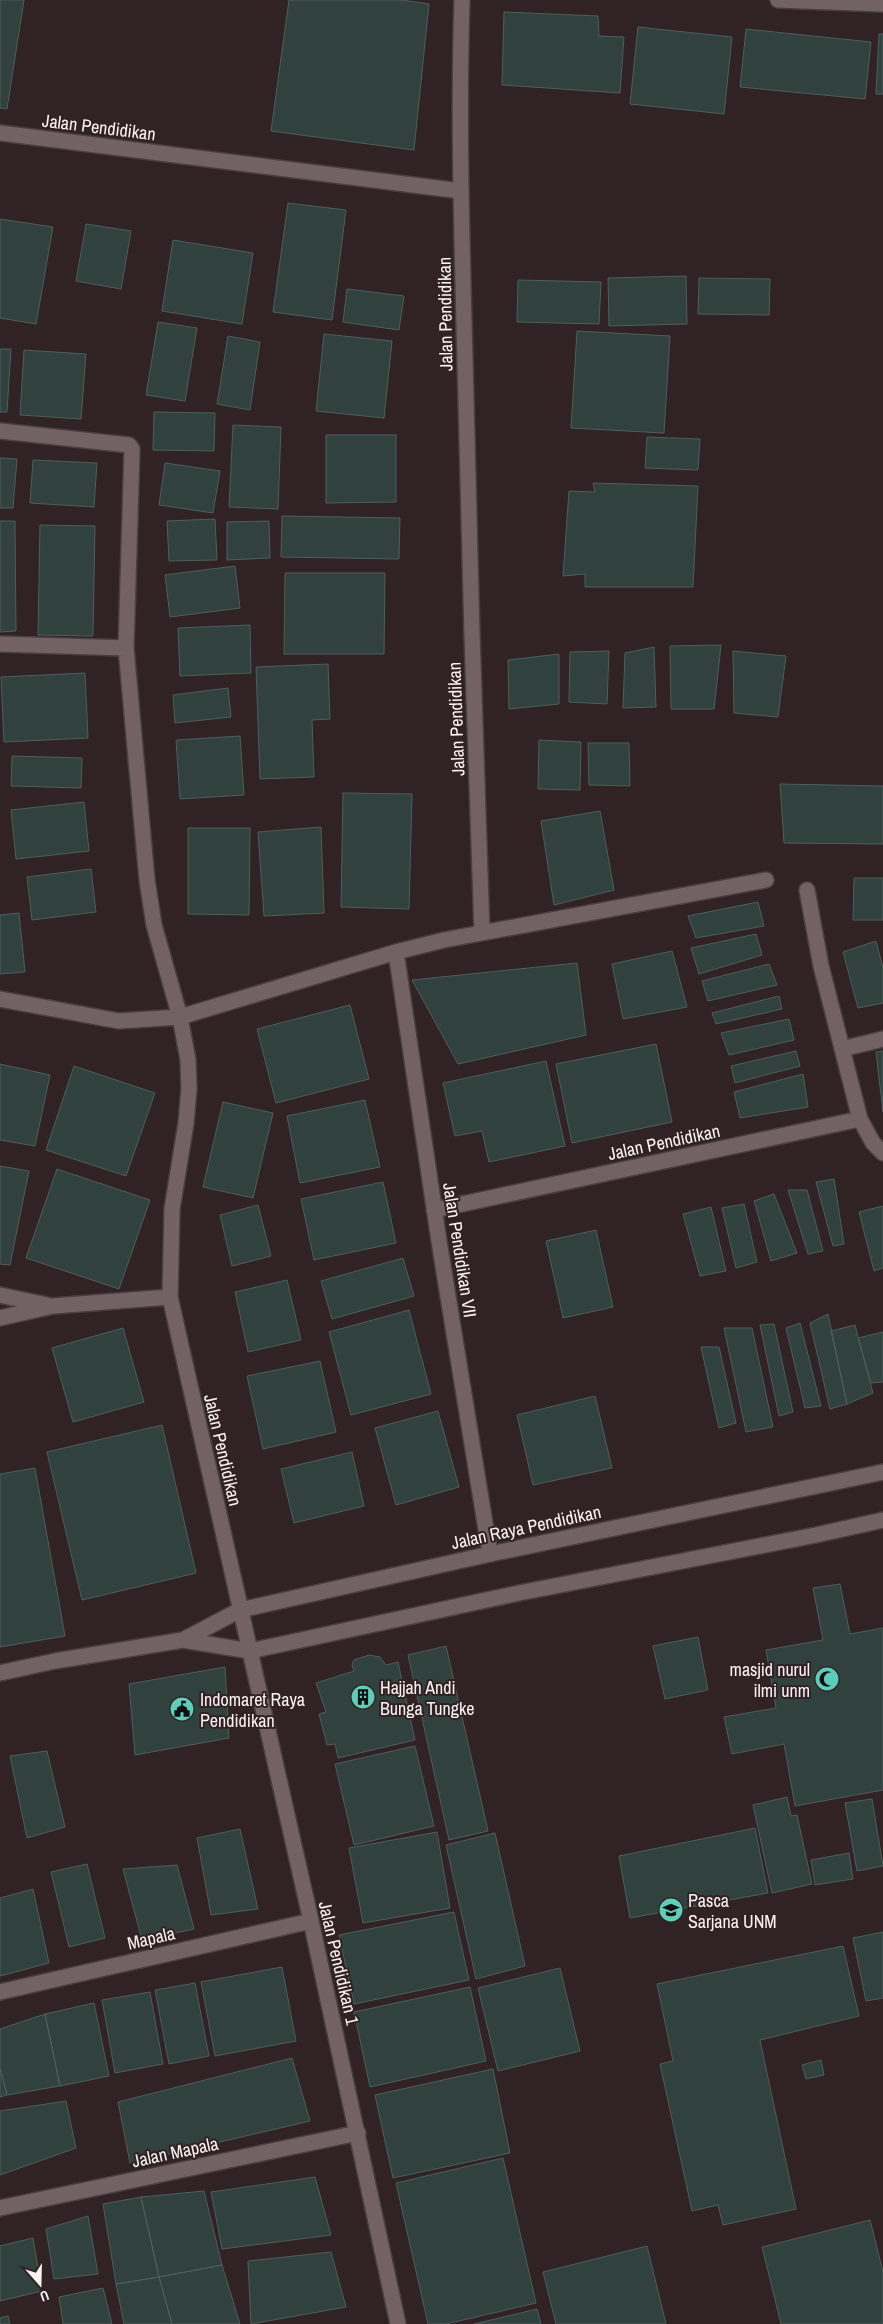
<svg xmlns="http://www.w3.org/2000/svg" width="883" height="2324" font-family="'Archivo Narrow',sans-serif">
<rect width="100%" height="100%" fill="#302225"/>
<path fill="#31413d" stroke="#4e5f5b" d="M 0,0 L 24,0 L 7,109 L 0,108 Z
M 289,0 L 402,0 L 429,4 L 414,150 L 271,131 Z
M 504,12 L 598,16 L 599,36 L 624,37 L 620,93 L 502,85 Z
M 638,27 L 732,37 L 724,114 L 630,104 Z
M 746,29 L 871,42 L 865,99 L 740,87 Z
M 879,34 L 883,34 L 883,94 L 876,94 Z
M 288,203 L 346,210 L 332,320 L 273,312 Z
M 0,219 L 53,227 L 36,324 L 0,318 Z
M 86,224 L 131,231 L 121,289 L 76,281 Z
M 173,240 L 253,253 L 242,324 L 162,311 Z
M 686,276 L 687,324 L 609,326 L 608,278 Z
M 699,278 L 770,279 L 769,315 L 698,314 Z
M 518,280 L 601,282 L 599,324 L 517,322 Z
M 347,289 L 404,296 L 399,330 L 343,322 Z
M 158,322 L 197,328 L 185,401 L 146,395 Z
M 577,331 L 670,336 L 664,433 L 571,428 Z
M 324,334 L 392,341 L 384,418 L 316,411 Z
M 228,336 L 260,342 L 250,410 L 217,404 Z
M 0,349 L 11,349 L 7,412 L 0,412 Z
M 24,350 L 86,354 L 81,419 L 20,415 Z
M 154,412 L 215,413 L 214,451 L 153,450 Z
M 233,425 L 281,427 L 278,509 L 229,507 Z
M 326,435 L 396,435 L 396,502 L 326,503 Z
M 647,437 L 700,439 L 698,470 L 645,468 Z
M 0,458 L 17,459 L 13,508 L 0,508 Z
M 33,460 L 97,463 L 94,507 L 30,503 Z
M 165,463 L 220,471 L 213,513 L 159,505 Z
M 593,483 L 698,486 L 693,587 L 585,587 L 585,574 L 563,576 L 569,491 L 595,492 Z
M 282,516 L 400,518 L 399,559 L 281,557 Z
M 215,519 L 217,560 L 169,561 L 167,521 Z
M 0,521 L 15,521 L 16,631 L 0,632 Z
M 269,521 L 270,558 L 227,560 L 227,522 Z
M 40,525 L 95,526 L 93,636 L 38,635 Z
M 235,566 L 240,608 L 170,617 L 165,575 Z
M 285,573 L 385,573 L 384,654 L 284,654 Z
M 250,625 L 251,673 L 180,676 L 178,628 Z
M 721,645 L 714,709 L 671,709 L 670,646 Z
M 654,647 L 656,707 L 623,708 L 625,653 Z
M 609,651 L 607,704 L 569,702 L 570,652 Z
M 733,651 L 786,656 L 778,717 L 734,713 Z
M 559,654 L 559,704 L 509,709 L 508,660 Z
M 328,664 L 330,719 L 312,720 L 314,777 L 260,779 L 256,667 Z
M 85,673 L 88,738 L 4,742 L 1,677 Z
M 228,688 L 231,717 L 175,723 L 173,695 Z
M 240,736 L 244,795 L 180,799 L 176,740 Z
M 539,740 L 581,742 L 580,790 L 538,789 Z
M 588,743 L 629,743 L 630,786 L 589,785 Z
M 12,756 L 82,758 L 81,788 L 11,786 Z
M 780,784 L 883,786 L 883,844 L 784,843 Z
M 343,793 L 412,794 L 409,909 L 341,907 Z
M 84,802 L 89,851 L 16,859 L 11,810 Z
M 600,811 L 614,890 L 554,905 L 541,821 Z
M 321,827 L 324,913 L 264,916 L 258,832 Z
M 188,828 L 250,828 L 249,915 L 188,914 Z
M 91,869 L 96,912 L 32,920 L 27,877 Z
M 854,878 L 883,878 L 883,920 L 853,920 Z
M 758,902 L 764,926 L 696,938 L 688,916 Z
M 19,913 L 25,972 L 0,974 L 0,915 Z
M 756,934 L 762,955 L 699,974 L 691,948 Z
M 876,941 L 883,968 L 883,1003 L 858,1008 L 843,952 Z
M 672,951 L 687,1007 L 623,1019 L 612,964 Z
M 577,963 L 586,1035 L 458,1064 L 412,980 Z
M 769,964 L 777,985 L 708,1001 L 702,981 Z
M 779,996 L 782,1009 L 716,1024 L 712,1013 Z
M 350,1005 L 369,1079 L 276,1103 L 257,1029 Z
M 789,1019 L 794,1040 L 729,1055 L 721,1033 Z
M 656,1044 L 672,1122 L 572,1143 L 556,1064 Z
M 796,1051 L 800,1066 L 735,1083 L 731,1066 Z
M 883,1051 L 883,1112 L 876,1052 Z
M 546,1061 L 565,1146 L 489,1162 L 482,1131 L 455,1136 L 443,1083 Z
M 0,1064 L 50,1075 L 35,1146 L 0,1140 Z
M 74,1066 L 155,1093 L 126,1176 L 46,1150 Z
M 803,1074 L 808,1107 L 740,1118 L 734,1092 Z
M 365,1100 L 380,1167 L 300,1183 L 287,1116 Z
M 223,1102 L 273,1113 L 253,1198 L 203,1187 Z
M 0,1166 L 29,1171 L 10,1265 L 0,1264 Z
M 57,1169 L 150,1200 L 119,1289 L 26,1258 Z
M 834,1179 L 844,1244 L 833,1246 L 816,1182 Z
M 383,1182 L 396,1243 L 314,1260 L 301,1199 Z
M 788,1190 L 807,1190 L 823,1251 L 808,1254 Z
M 774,1194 L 797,1253 L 771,1261 L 754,1201 Z
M 744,1204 L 757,1262 L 736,1268 L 722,1208 Z
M 258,1205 L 271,1256 L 232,1266 L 220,1215 Z
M 883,1206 L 883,1268 L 874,1271 L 859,1212 Z
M 711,1207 L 726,1271 L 700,1276 L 683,1214 Z
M 596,1230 L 613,1307 L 563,1318 L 546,1241 Z
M 403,1258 L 414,1296 L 332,1319 L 321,1281 Z
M 287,1280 L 301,1340 L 248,1352 L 235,1292 Z
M 409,1310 L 431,1394 L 351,1415 L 329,1332 Z
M 828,1314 L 847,1404 L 830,1409 L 810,1323 Z
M 800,1323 L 821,1406 L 805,1408 L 786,1328 Z
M 774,1324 L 793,1412 L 779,1416 L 760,1325 Z
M 855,1325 L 873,1393 L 847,1404 L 831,1331 Z
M 123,1328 L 144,1402 L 73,1422 L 52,1348 Z
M 724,1328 L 752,1328 L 773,1427 L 746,1432 Z
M 883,1332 L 883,1382 L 871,1383 L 858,1338 Z
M 701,1347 L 719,1347 L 736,1423 L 719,1428 Z
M 320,1361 L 336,1432 L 263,1449 L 247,1376 Z
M 595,1396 L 612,1468 L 533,1485 L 517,1415 Z
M 438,1411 L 459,1487 L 396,1505 L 375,1428 Z
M 162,1425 L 196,1573 L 82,1600 L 47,1452 Z
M 352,1452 L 364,1506 L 294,1523 L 281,1469 Z
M 35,1468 L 65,1636 L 0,1647 L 0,1474 Z
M 840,1584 L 850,1634 L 883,1628 L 883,1790 L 795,1806 L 784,1744 L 732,1754 L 724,1717 L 776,1708 L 766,1650 L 823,1640 L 813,1588 Z
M 698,1637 L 708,1690 L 665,1699 L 653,1646 Z
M 446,1646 L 488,1831 L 449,1840 L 408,1655 Z
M 369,1655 L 380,1657 L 386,1665 L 398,1662 L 415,1740 L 338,1758 L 335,1744 L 327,1745 L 319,1714 L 326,1712 L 316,1683 L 354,1671 L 352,1665 L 354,1660 Z
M 225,1667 L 229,1738 L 135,1755 L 129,1684 Z
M 415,1746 L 434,1826 L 354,1845 L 335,1764 Z
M 47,1751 L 65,1827 L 27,1838 L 10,1756 Z
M 787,1797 L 791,1816 L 797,1815 L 812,1884 L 772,1893 L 753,1805 Z
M 872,1799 L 883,1866 L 857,1871 L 845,1803 Z
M 755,1828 L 768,1893 L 630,1918 L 619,1856 Z
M 240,1829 L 258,1909 L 211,1915 L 197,1838 Z
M 437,1832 L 450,1908 L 363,1923 L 349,1848 Z
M 495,1833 L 525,1966 L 476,1979 L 446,1845 Z
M 849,1853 L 853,1879 L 815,1885 L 811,1860 Z
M 87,1864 L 105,1938 L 69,1947 L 51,1872 Z
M 177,1865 L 194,1929 L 142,1940 L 123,1869 Z
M 33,1889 L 49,1963 L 0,1976 L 0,1898 Z
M 454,1912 L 469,1980 L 354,2004 L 339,1935 Z
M 883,1932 L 883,1998 L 866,2001 L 853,1938 Z
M 843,1946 L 859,2016 L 760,2040 L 796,2209 L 723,2225 L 718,2205 L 692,2211 L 660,2064 L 673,2061 L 657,1984 Z
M 282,1967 L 296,2041 L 215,2056 L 201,1982 Z
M 560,1968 L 580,2051 L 498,2071 L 478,1988 Z
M 195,1983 L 209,2056 L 169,2064 L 155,1990 Z
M 470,1987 L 486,2061 L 370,2087 L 354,2012 Z
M 150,1992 L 163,2064 L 115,2073 L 102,2000 Z
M 94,2003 L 109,2076 L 60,2086 L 45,2014 Z
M 45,2014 L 60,2086 L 7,2095 L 0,2068 L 0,2029 Z
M 292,2058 L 310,2121 L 130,2163 L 118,2102 Z
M 821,2060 L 824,2075 L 806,2079 L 802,2065 Z
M 0,2068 L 7,2095 L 0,2097 Z
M 493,2069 L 510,2153 L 393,2178 L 375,2095 Z
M 66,2101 L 76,2148 L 0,2175 L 0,2111 Z
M 503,2158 L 536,2303 L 446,2324 L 428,2324 L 396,2183 Z
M 315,2177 L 331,2235 L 222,2249 L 211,2192 Z
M 204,2191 L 222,2265 L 159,2277 L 141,2197 Z
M 141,2197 L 159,2277 L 116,2284 L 103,2204 Z
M 88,2216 L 98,2274 L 54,2279 L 46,2229 Z
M 870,2220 L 883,2272 L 883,2324 L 781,2324 L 762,2247 Z
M 33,2238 L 42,2291 L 0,2301 L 0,2246 Z
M 647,2246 L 666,2324 L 556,2324 L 543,2272 Z
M 331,2252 L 346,2307 L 251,2324 L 248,2261 Z
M 222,2265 L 240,2324 L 172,2324 L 159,2277 Z
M 159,2277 L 172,2324 L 124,2324 L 116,2284 Z
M 103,2288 L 112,2324 L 63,2324 L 59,2297 Z
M 537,2309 L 541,2324 L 474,2324 Z
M 8,2316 L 10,2324 L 0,2324 L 0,2318 Z"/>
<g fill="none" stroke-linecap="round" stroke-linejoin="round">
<defs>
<path id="street" d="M 462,0 C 458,120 462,241 465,361 C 469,552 475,742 482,933
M 778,0 L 883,4
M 0,133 L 461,191
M 0,431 L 129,445 L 132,449 L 126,648 L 147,880 L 154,925 L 180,1017 L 188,1060 L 189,1088 L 186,1123 L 172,1209 L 170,1297 L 311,1921 L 398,2324
M 0,644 L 126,648
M 807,890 L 821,966 L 860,1119 L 873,1143 L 883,1153
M 396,952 L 439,1241 L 490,1554
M 0,999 L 119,1021 L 180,1017 L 396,952 L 444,940 L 766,880
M 842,1049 L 883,1039
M 434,1210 L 860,1119
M 0,1295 L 47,1305
M 0,1318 L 53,1306 L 170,1297
M 0,1992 L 311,1921
M 0,2208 L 358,2133"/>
<path id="secondary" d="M 183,1640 L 250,1651 L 519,1593 L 816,1535 L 883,1520
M 0,1673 L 55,1661 L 183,1640 L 240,1610 L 490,1554 L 883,1472"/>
</defs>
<use href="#street" stroke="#493f41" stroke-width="18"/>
<use href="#secondary" stroke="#493f41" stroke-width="18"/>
<use href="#street" stroke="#726265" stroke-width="15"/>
<use href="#secondary" stroke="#726265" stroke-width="15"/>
</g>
<defs>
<symbol id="mosque-disc" viewBox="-11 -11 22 22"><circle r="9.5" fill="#5dceb9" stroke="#302225"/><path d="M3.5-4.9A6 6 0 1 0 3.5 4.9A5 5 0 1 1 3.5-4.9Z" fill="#111"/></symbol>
<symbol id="building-disc" viewBox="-11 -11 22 22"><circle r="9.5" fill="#5dceb9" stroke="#302225"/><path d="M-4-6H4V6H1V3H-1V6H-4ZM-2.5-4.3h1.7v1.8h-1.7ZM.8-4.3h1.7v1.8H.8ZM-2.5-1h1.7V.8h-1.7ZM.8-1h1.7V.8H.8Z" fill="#111"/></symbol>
<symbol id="civic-disc" viewBox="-11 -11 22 22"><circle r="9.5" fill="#5dceb9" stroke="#302225"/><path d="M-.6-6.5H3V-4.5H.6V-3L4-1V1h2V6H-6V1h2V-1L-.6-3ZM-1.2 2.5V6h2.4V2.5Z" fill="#111"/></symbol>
<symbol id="university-disc" viewBox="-11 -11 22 22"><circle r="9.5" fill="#5dceb9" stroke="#302225"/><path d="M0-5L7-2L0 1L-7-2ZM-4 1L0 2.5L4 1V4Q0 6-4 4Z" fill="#111"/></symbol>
</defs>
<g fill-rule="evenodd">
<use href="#mosque-disc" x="813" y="1665" width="28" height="28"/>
<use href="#building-disc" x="349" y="1683" width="28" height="28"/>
<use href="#civic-disc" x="168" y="1695" width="28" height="28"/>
<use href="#university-disc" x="657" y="1896" width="28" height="28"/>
</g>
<g text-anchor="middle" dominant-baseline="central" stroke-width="4" stroke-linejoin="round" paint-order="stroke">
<g font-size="18" fill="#fbf2f4" stroke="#302225">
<text transform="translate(99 127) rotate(7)">Jalan Pendidikan</text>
<text transform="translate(445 314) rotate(-91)">Jalan Pendidikan</text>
<text transform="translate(456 719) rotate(-92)">Jalan Pendidikan</text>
<text transform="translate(664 1142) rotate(-12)">Jalan Pendidikan</text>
<text transform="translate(460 1250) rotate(81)">Jalan Pendidikan VII</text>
<text transform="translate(223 1450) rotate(77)">Jalan Pendidikan</text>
<text transform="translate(526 1527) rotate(-12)">Jalan Raya Pendidikan</text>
<text transform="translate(151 1938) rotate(-13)">Mapala</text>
<text transform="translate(339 1963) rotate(77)">Jalan Pendidikan 1</text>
<text transform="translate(175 2152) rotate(-12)">Jalan Mapala</text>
</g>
<g font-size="18" fill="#fbf2f4" stroke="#302225" text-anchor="start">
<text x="810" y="1669" text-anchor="end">masjid nurul<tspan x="810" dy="21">ilmi unm</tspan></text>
<text x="380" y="1687">Hajjah Andi<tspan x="380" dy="21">Bunga Tungke</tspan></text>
<text x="200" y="1699">Indomaret Raya<tspan x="200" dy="21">Pendidikan</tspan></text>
<text x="688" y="1900">Pasca<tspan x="688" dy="21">Sarjana UNM</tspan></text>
</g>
</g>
<g transform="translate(40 2284) rotate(160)" stroke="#302225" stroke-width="4" paint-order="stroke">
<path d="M0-4L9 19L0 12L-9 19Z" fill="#fbf2f4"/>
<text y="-8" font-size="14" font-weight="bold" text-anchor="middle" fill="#fbf2f4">U</text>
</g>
</svg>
